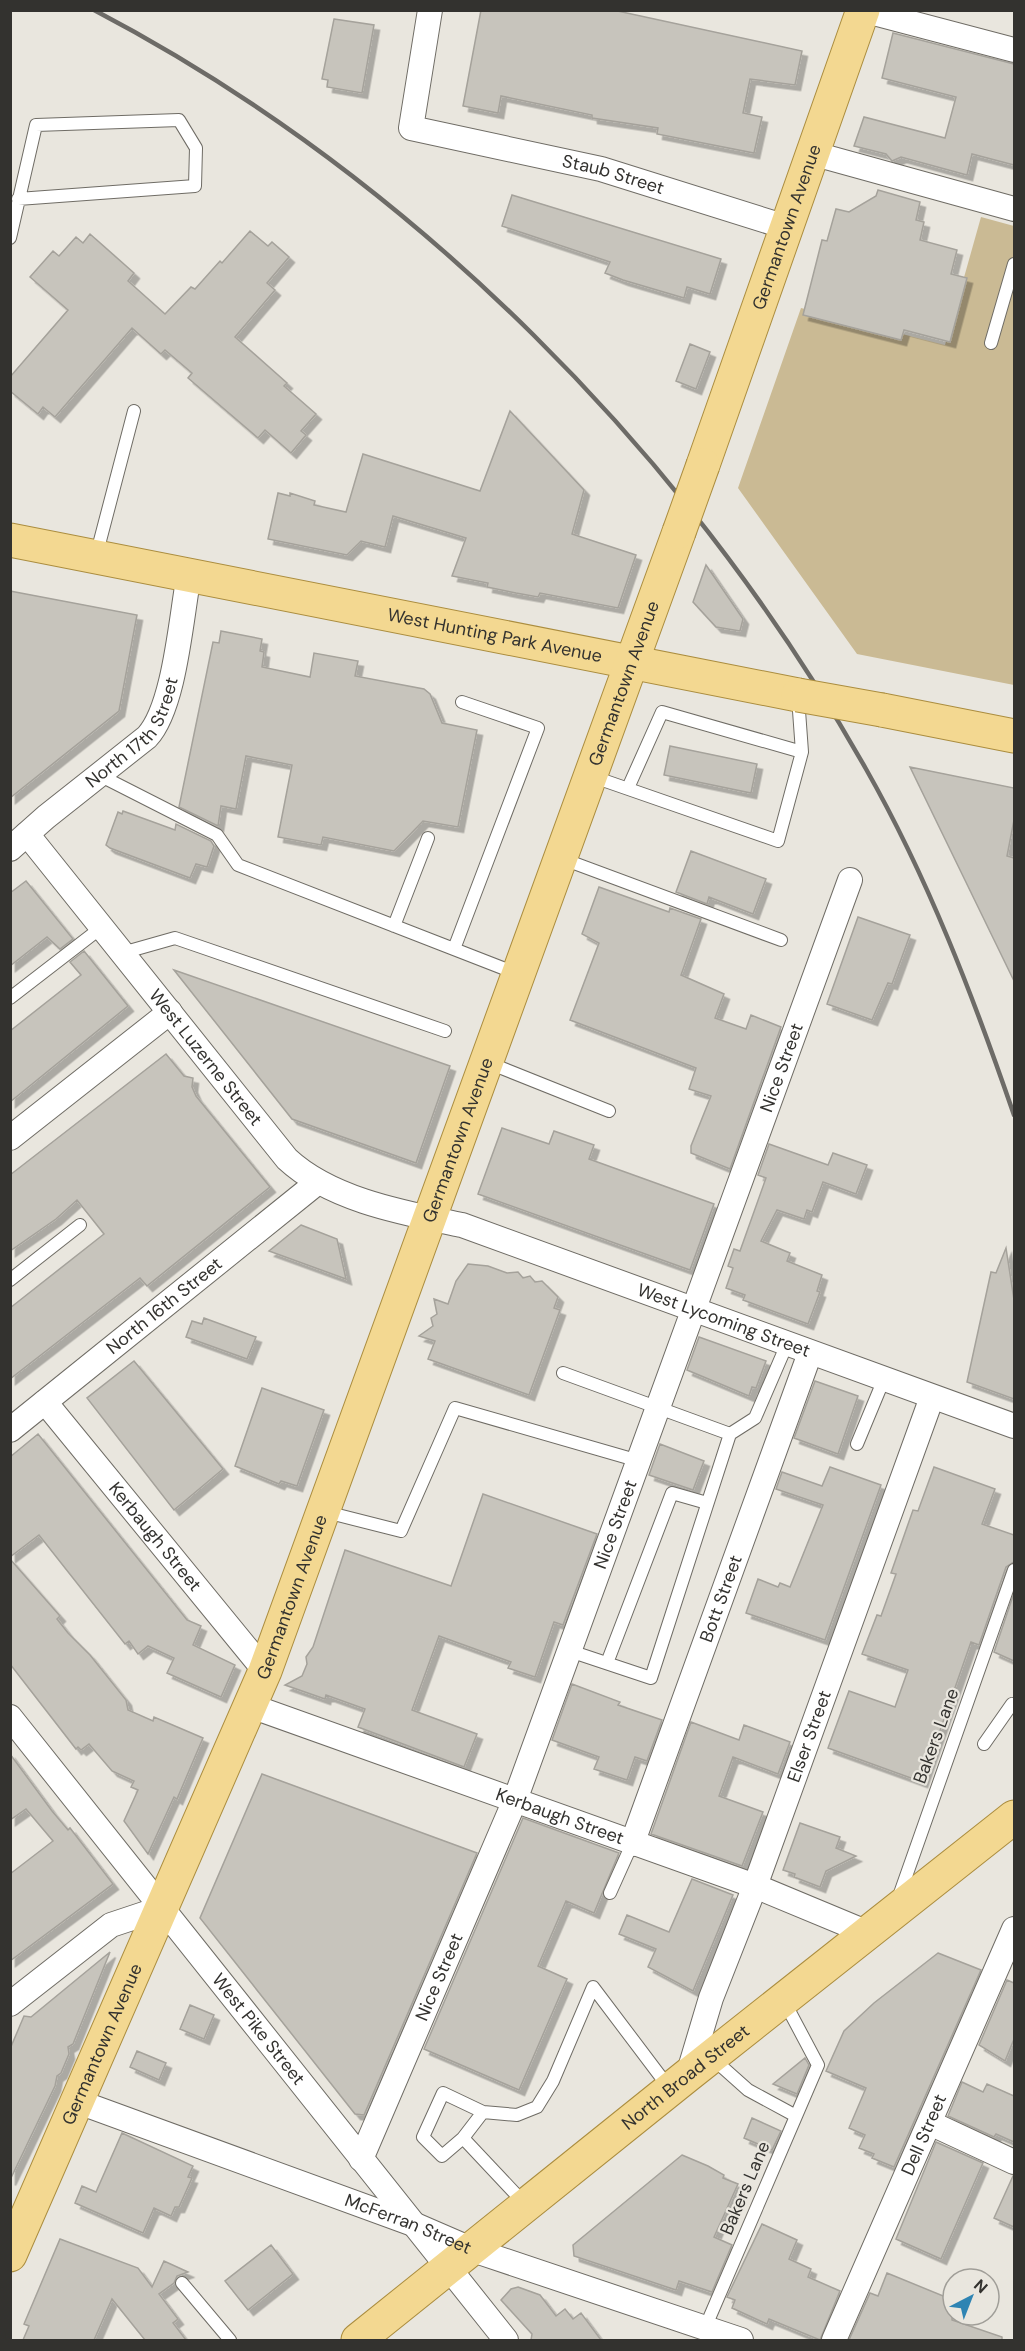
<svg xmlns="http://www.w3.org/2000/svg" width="1025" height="2351" font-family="'DM Sans',sans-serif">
<defs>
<filter id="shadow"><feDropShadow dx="5.5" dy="5.5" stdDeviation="0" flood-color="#0004"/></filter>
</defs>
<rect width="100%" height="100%" fill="#e9e6de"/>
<path fill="#caba94" d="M 981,217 L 1014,226 L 1014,685 L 857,654 L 738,488 L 801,308 L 945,345 Z"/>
<path fill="#c7c4bc" stroke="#a5a29b" stroke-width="1.5" filter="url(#shadow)" d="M 481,10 L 613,10 L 802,51 L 795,85 L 750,79 L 743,113 L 762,117 L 754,153 L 657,134 L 658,128 L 592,118 L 592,115 L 501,96 L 498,113 L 463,106 Z
M 334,19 L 374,25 L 362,93 L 327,87 L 328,80 L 322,79 Z
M 893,33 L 1014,64 L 1014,165 L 972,154 L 967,175 L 901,157 L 892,161 L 886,154 L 854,146 L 864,117 L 945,138 L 956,97 L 882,78 Z
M 878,190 L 920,202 L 916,220 L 924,222 L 920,240 L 957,250 L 951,274 L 967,278 L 950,342 L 904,330 L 901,340 L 803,315 L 822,240 L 827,241 L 836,209 L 849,212 L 876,196 Z
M 512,195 L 721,259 L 710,294 L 687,287 L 684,298 L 623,280 L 605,273 L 610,262 L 502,226 Z
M 250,231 L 268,246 L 272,242 L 289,257 L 267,283 L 275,290 L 235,337 L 287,383 L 284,386 L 316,414 L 301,431 L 306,435 L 291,453 L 265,430 L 258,438 L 188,378 L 192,373 L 165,350 L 161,354 L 132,328 L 55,417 L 43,407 L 38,414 L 10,391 L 10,377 L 68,310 L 30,277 L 53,251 L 59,256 L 76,237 L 83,243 L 90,234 L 134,273 L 128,281 L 165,314 L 191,287 L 195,289 L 220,261 L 222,263 Z
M 690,344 L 710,352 L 696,389 L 676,381 Z
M 510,411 L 584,490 L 572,534 L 636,555 L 618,608 L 540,593 L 538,597 L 516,593 L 487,587 L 488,583 L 452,576 L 466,538 L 393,516 L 385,547 L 361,541 L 347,555 L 268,539 L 278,493 L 290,496 L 290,493 L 315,501 L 314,505 L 346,512 L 363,454 L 480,491 Z
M 706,565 L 743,619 L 740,631 L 716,627 L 693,602 Z
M 10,591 L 137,615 L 119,711 L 10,798 Z
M 221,631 L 262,639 L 260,651 L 264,652 L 262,667 L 310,677 L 314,653 L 358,661 L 355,676 L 424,689 L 430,694 L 442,723 L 477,730 L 458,827 L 423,821 L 394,851 L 323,837 L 321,845 L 278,837 L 292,765 L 246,756 L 236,809 L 221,806 L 218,826 L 179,807 L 213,642 L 219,643 Z
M 670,746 L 757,764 L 751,793 L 664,775 Z
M 910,767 L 1014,788 L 1014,820 L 1007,856 L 1014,858 L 1014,981 Z
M 123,811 L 175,830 L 176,824 L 211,841 L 214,846 L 207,867 L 196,864 L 190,878 L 110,848 L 106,845 L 118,812 L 122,814 Z
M 691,851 L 766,879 L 753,914 L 709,897 L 707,904 L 676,892 Z
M 26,881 L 73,939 L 60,949 L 47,937 L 10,966 L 10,893 Z
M 599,887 L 669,912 L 670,908 L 701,919 L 681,975 L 724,994 L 715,1018 L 746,1029 L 751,1015 L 781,1027 L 730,1169 L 691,1153 L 691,1146 L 711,1096 L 689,1089 L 696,1068 L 570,1020 L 599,943 L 582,934 Z
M 858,917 L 910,935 L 892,984 L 888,983 L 872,1020 L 827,1004 Z
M 84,951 L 128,1006 L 10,1102 L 10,1031 L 81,975 L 70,962 Z
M 174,970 L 450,1066 L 416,1163 L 292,1119 Z
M 166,1054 L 184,1076 L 193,1078 L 192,1087 L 196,1096 L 270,1187 L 147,1286 L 140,1278 L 10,1379 L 10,1308 L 104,1234 L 77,1200 L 56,1219 L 10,1251 L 10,1175 Z
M 502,1128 L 549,1144 L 554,1131 L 594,1145 L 589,1159 L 714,1204 L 690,1270 L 478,1194 Z
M 769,1144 L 828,1165 L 833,1153 L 867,1165 L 856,1194 L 823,1182 L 812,1212 L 807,1210 L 804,1219 L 777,1210 L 761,1241 L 790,1253 L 787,1261 L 822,1275 L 817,1291 L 820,1292 L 808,1324 L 743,1300 L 745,1295 L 726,1288 L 733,1268 L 728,1266 L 734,1249 L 740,1251 L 766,1178 L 758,1175 Z
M 301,1225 L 337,1239 L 346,1279 L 269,1251 Z
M 1006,1248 L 1014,1300 L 1014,1399 L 967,1382 L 991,1272 L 996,1273 Z
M 468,1264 L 488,1266 L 507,1273 L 518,1272 L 523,1278 L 530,1276 L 535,1282 L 542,1281 L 558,1297 L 554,1308 L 560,1310 L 529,1395 L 428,1359 L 435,1341 L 419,1336 L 433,1326 L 431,1318 L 437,1314 L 434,1299 L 448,1304 L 456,1281 Z
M 204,1318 L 256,1337 L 247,1359 L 186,1337 L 192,1321 L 202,1324 Z
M 699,1337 L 766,1361 L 756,1388 L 752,1387 L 749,1396 L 687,1370 Z
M 134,1361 L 223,1469 L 174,1510 L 87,1398 Z
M 815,1381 L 858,1396 L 838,1454 L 794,1438 Z
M 262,1388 L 324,1410 L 297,1486 L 281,1481 L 279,1484 L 235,1466 Z
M 38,1434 L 187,1620 L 201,1626 L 193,1645 L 235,1665 L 221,1697 L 167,1673 L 174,1658 L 148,1646 L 138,1654 L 129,1641 L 125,1644 L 39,1535 L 10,1557 L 10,1457 Z
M 660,1444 L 704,1461 L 693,1490 L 649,1475 Z
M 830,1467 L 881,1485 L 825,1640 L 746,1613 L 758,1579 L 778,1587 L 780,1583 L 790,1587 L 823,1505 L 776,1489 L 782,1472 L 822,1486 Z
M 934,1467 L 995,1489 L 982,1524 L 1014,1535 L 1014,1562 L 1006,1567 L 979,1645 L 971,1642 L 922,1782 L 828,1748 L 849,1691 L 895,1707 L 908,1670 L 862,1654 L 877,1615 L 881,1616 L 896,1574 L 891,1573 L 913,1510 L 918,1511 Z
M 483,1494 L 597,1534 L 563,1625 L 554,1622 L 535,1677 L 508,1668 L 511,1662 L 439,1636 L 412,1710 L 477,1734 L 464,1767 L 358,1727 L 365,1709 L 326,1695 L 325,1699 L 285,1685 L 302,1676 L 307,1664 L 306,1657 L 313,1647 L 345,1550 L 451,1586 Z
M 10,1559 L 60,1616 L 57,1619 L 68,1633 L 90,1655 L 126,1700 L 128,1710 L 153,1721 L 154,1717 L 203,1738 L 177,1799 L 174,1797 L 148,1854 L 124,1821 L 138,1790 L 131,1787 L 134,1781 L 112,1771 L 89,1744 L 81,1750 L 78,1747 L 76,1749 L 10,1664 Z
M 1014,1593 L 1014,1661 L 994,1652 Z
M 572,1684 L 620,1702 L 618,1705 L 662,1720 L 647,1761 L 635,1757 L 627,1780 L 594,1769 L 599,1757 L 552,1740 Z
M 691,1722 L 739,1740 L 744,1725 L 790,1742 L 778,1774 L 733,1757 L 719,1796 L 763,1812 L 742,1866 L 651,1834 Z
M 10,1754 L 52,1811 L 68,1830 L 70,1828 L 113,1884 L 10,1961 L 10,1874 L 53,1841 L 26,1809 L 10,1820 Z
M 262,1774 L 477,1853 L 364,2115 L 355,2114 L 200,1918 Z
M 523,1818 L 619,1853 L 594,1913 L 566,1901 L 538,1966 L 567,1979 L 519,2090 L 424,2049 Z
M 800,1823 L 840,1837 L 836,1848 L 856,1856 L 826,1871 L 820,1887 L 794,1877 L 795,1874 L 783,1870 Z
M 692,1879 L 733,1895 L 693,1991 L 648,1967 L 656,1949 L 619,1934 L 627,1915 L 669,1932 Z
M 110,1952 L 73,2044 L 68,2047 L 69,2054 L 61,2073 L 57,2076 L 55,2086 L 10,2180 L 10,2049 L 24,2016 L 31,2017 Z
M 938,1953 L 981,1970 L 894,2167 L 872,2158 L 874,2154 L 859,2148 L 865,2135 L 849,2128 L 866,2088 L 826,2071 L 844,2031 L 874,2003 Z
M 1007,1980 L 1014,1983 L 1014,2039 L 1005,2061 L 979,2045 Z
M 190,2005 L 214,2015 L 204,2039 L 180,2029 Z
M 137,2051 L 166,2063 L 159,2080 L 130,2067 Z
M 805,2058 L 809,2065 L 797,2094 L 773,2084 Z
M 962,2082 L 983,2092 L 987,2084 L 1014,2096 L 1014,2142 L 996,2134 L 994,2137 L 948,2116 Z
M 752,2118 L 781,2131 L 772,2150 L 744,2138 Z
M 122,2133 L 193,2166 L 188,2177 L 192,2178 L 179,2207 L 175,2207 L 171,2216 L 154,2208 L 143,2233 L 75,2203 L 82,2186 L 96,2192 Z
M 936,2142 L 983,2163 L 941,2259 L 896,2239 Z
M 682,2155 L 708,2166 L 724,2175 L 723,2178 L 738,2184 L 714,2237 L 732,2245 L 712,2292 L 679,2281 L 676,2290 L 574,2256 L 573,2245 Z
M 1013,2176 L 1014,2176 L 1014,2227 L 994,2218 Z
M 762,2224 L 797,2240 L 789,2259 L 811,2269 L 808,2277 L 840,2291 L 820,2340 L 769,2319 L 767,2324 L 732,2308 L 735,2300 L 727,2297 Z
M 60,2239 L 138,2268 L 152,2287 L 164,2261 L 188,2272 L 177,2276 L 174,2283 L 159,2294 L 178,2319 L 173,2323 L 186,2340 L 145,2340 L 112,2299 L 94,2340 L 23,2340 L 29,2326 L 24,2324 Z
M 271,2245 L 293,2274 L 248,2310 L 225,2281 Z
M 887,2273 L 953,2300 L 952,2320 L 1002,2337 L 1002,2340 L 849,2340 L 870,2293 L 878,2296 Z
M 518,2287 L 540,2295 L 556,2316 L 565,2309 L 573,2319 L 581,2313 L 601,2340 L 531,2340 L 532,2334 L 501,2300 L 511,2289 Z"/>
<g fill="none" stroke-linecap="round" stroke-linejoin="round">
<defs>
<path id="lane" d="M 10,238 L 36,125 L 179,120 L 196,148 L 195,186 L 18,199
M 991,343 L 1014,264
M 96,556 L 134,411
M 99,775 L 217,835 L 238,865 L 518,974
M 591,776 L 778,841 L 802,752 L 798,697
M 628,788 L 662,712 L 802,752
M 563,859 L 781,940
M 394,926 L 428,838
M 454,949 L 538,728 L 462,702
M 122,953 L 175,938 L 445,1031
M 10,998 L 102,927
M 489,1063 L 609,1111
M 10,1280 L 80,1225
M 563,1373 L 730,1434 L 755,1418 L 787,1344
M 857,1444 L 884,1379
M 326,1512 L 401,1531 L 455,1408 L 639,1461
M 570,1651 L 651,1678 L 730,1434
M 607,1663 L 672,1493 L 707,1503
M 984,1744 L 1012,1704 L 1014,1705
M 610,1893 L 632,1844
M 898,1899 L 1014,1570
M 711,2057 L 748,2090 L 796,2116
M 483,2112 L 517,2115 L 537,2107 L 553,2081 L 593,1987 L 670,2089
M 463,2138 L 483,2112 L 443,2093 L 423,2137 L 442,2156 L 463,2138 L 526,2205
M 182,2283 L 230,2340
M 705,2328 L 818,2065 L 784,2001"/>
<g id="street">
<path id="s1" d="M 430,10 L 411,128 L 601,169 L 789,228"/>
<path d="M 862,10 L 1014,50"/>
<path d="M 815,154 L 1014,209"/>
<path id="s2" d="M 27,834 L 287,1159 C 331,1200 404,1213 462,1225 L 1014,1426"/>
<path id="s3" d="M 10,849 L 46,817 L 147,737 C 175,707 181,617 189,575"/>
<path d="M 10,1138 L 170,1012"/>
<path id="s4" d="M 45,1402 L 265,1671"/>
<path id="s5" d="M 10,1430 L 318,1182"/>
<path id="s6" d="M 251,1706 L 755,1886 L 868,1933"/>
<path id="s7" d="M 10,1717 L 506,2340"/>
<path id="s8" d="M 632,1844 L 810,1353"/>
<path d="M 10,2004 L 111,1925 L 162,1908"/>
<path id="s9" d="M 688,2075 L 711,1998 L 755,1886 L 932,1397"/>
<path id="s10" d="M 76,2101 L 413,2224 L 473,2250 L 741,2340"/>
<path d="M 930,2123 L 1014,2162"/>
<path id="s11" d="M 361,2159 L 515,1800 L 850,880"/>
<path id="s12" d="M 834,2340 L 1014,1929"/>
</g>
<g id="primary">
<path id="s13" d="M 703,465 L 863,10"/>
<path id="s14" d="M 10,540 L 798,695"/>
<path d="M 882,710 L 1014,736"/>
<path id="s15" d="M 10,2255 L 265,1671 L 679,532"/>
<path id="s16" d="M 358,2340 L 688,2075 L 1014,1817"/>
</g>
</defs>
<use href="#lane" stroke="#6f6c65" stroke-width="14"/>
<use href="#street" stroke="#6f6c65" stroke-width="26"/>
<use href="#primary" stroke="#ab8d3f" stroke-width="35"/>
<use href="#lane" stroke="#fff" stroke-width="12"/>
<use href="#street" stroke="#fff" stroke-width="24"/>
<use href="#primary" stroke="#f3d891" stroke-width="33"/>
<path stroke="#6d6b67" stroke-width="4.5" d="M 94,10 C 413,177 689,456 866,769 C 928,878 973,996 1014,1115"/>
<defs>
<path id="primary-bridge" d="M 679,532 L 703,465
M 798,695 L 882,710"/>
</defs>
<use href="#primary-bridge" stroke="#ab8d3f" stroke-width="35" stroke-linecap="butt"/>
<use href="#primary-bridge" stroke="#f3d891" stroke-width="33"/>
</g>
<g text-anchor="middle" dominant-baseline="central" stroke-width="4.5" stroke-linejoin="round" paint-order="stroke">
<g font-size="18" fill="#33322f" stroke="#e9e6de">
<text stroke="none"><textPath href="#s1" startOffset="327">Staub Street</textPath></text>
<text stroke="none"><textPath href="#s13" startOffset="252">Germantown Avenue</textPath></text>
<text stroke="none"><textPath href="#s14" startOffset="494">West Hunting Park Avenue</textPath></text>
<text stroke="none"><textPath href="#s15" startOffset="1688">Germantown Avenue</textPath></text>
<text stroke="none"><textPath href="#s3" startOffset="172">North 17th Street</textPath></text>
<text stroke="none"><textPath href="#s2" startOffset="286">West Luzerne Street</textPath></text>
<text stroke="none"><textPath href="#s11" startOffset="1170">Nice Street</textPath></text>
<text stroke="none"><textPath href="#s15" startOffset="1202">Germantown Avenue</textPath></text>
<text stroke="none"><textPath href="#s5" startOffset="198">North 16th Street</textPath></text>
<text stroke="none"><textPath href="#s2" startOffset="884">West Lycoming Street</textPath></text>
<text stroke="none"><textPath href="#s11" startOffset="684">Nice Street</textPath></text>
<text stroke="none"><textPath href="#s4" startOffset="174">Kerbaugh Street</textPath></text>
<text stroke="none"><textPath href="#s15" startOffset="716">Germantown Avenue</textPath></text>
<text stroke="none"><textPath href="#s8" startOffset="261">Bott Street</textPath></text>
<text stroke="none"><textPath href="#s9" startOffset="360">Elser Street</textPath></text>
<text transform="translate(936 1736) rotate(-70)">Bakers Lane</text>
<text stroke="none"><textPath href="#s6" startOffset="328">Kerbaugh Street</textPath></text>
<text stroke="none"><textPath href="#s11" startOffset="198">Nice Street</textPath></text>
<text stroke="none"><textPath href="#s7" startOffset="399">West Pike Street</textPath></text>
<text stroke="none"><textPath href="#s15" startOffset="230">Germantown Avenue</textPath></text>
<text stroke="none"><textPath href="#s16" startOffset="420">North Broad Street</textPath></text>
<text stroke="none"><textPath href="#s12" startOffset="224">Dell Street</textPath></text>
<text transform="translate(745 2188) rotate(-67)">Bakers Lane</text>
<text stroke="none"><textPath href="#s10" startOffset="354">McFerran Street</textPath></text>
</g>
</g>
<rect width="1025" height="2351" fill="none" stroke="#33322f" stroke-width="24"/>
<g transform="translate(971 2297) rotate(42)"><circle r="28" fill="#e9e6de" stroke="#a09e98" stroke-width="1.5"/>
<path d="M0-4.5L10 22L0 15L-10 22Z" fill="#2e84b3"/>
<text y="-9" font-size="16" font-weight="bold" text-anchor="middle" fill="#33322f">N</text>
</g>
</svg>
